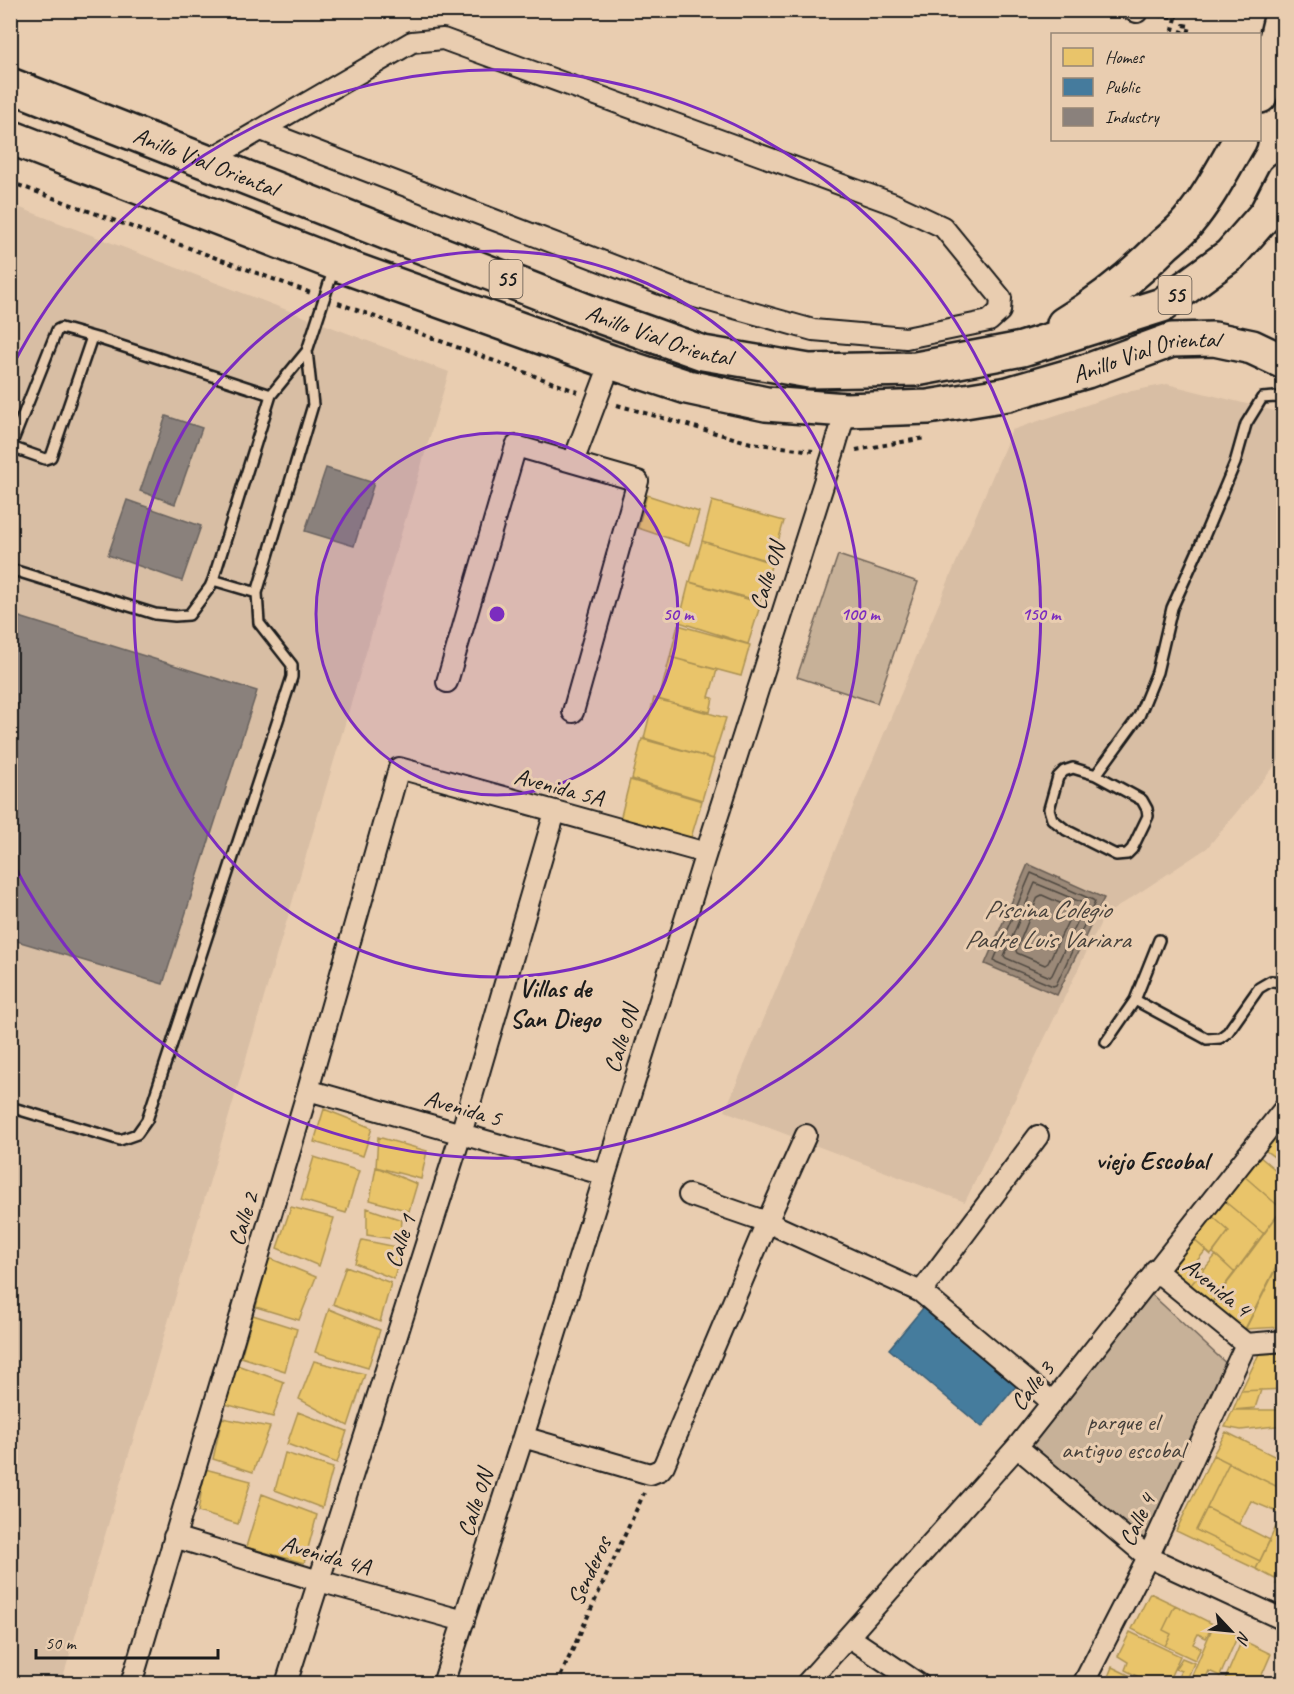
<svg xmlns="http://www.w3.org/2000/svg" width="1294" height="1694" font-family="Caveat,sans-serif">
<rect width="100%" height="100%" fill="#e9cdb0"/>
<filter id="ink" filterUnits="userSpaceOnUse"><feTurbulence type="fractalNoise" baseFrequency=".0167" numOctaves="2"/><feDisplacementMap in="SourceGraphic" scale="12" xChannelSelector="R" yChannelSelector="G"/><feConvolveMatrix kernelMatrix="1 2 1 2 8 2 1 2 1" color-interpolation-filters="sRGB"/></filter>
<g filter="url(#ink)">
<path fill="#d8bea4" d="M 10,204 L 449,372 L 61,1684 L 10,1683 Z
M 1167,384 L 1279,412 L 1284,418 L 1283,756 L 1207,848 L 1104,916 L 965,1202 L 725,1111 L 1012,430 L 1122,393 Z"/>
<path fill="#c7b198" stroke="#72665a" stroke-width="1.5" d="M 838,555 L 918,582 L 877,703 L 797,677 Z
M 1149,1292 L 1232,1369 L 1144,1546 L 1027,1447 Z"/>
<path fill="#9b8978" stroke="#685d53" stroke-width="1.5" d="M 1028,864 L 1104,898 L 1057,995 L 985,964 Z"/>
<path fill="#e9c46a" stroke="#ac9253" stroke-width="1.5" d="M 647,495 L 699,512 L 689,545 L 638,528 Z
M 712,501 L 784,521 L 772,562 L 702,541 Z
M 702,541 L 772,563 L 760,601 L 690,582 Z
M 689,582 L 761,603 L 748,644 L 679,622 Z
M 678,625 L 750,645 L 741,676 L 670,657 Z
M 670,657 L 717,670 L 709,697 L 713,698 L 710,712 L 659,700 Z
M 654,698 L 726,718 L 713,759 L 644,738 Z
M 642,739 L 714,759 L 702,800 L 632,779 Z
M 630,780 L 702,801 L 690,841 L 620,820 Z
M 324,1109 L 372,1128 L 363,1156 L 314,1142 Z
M 1284,1124 L 1284,1158 L 1281,1162 L 1262,1148 Z
M 378,1137 L 427,1151 L 421,1179 L 376,1167 Z
M 1259,1156 L 1284,1177 L 1282,1209 L 1243,1175 Z
M 314,1157 L 359,1171 L 346,1213 L 301,1200 Z
M 376,1167 L 417,1184 L 409,1211 L 370,1200 Z
M 1243,1175 L 1282,1209 L 1264,1234 L 1223,1200 Z
M 1223,1200 L 1264,1234 L 1235,1273 L 1213,1253 L 1229,1231 L 1211,1215 Z
M 291,1207 L 334,1218 L 319,1266 L 277,1248 Z
M 367,1208 L 402,1220 L 400,1240 L 367,1235 Z
M 1282,1209 L 1284,1253 L 1243,1334 L 1210,1305 Z
M 1211,1215 L 1229,1231 L 1211,1255 L 1192,1238 Z
M 1192,1238 L 1206,1250 L 1196,1262 L 1204,1269 L 1190,1286 L 1168,1266 Z
M 362,1240 L 402,1248 L 394,1279 L 355,1263 Z
M 1216,1255 L 1235,1273 L 1210,1305 L 1190,1286 Z
M 269,1258 L 316,1277 L 299,1320 L 256,1307 Z
M 1278,1263 L 1284,1264 L 1284,1327 L 1245,1329 Z
M 346,1266 L 391,1283 L 380,1322 L 333,1304 Z
M 329,1309 L 380,1330 L 368,1368 L 315,1352 Z
M 253,1315 L 297,1329 L 285,1371 L 241,1357 Z
M 1284,1353 L 1284,1389 L 1241,1391 L 1259,1354 Z
M 314,1361 L 365,1374 L 348,1426 L 299,1399 Z
M 237,1365 L 284,1382 L 273,1417 L 225,1404 Z
M 1261,1390 L 1255,1408 L 1233,1410 L 1241,1391 Z
M 1233,1410 L 1284,1410 L 1284,1425 L 1241,1430 L 1225,1427 Z
M 298,1412 L 347,1431 L 337,1463 L 287,1444 Z
M 222,1418 L 270,1427 L 253,1472 L 213,1459 Z
M 1226,1432 L 1284,1461 L 1284,1490 L 1213,1455 Z
M 285,1453 L 333,1468 L 322,1508 L 275,1490 Z
M 1213,1455 L 1229,1463 L 1196,1530 L 1260,1561 L 1256,1569 L 1176,1531 Z
M 1229,1463 L 1284,1490 L 1284,1562 L 1275,1579 L 1256,1569 L 1282,1514 L 1251,1501 L 1239,1524 L 1207,1508 Z
M 205,1469 L 251,1481 L 238,1524 L 198,1512 Z
M 262,1494 L 317,1515 L 304,1563 L 246,1547 Z
M 1207,1508 L 1270,1540 L 1260,1561 L 1196,1530 Z
M 1284,1568 L 1284,1587 L 1276,1584 Z
M 1150,1593 L 1175,1605 L 1163,1630 L 1171,1634 L 1165,1646 L 1132,1629 Z
M 1175,1605 L 1213,1624 L 1206,1638 L 1198,1634 L 1193,1644 L 1201,1648 L 1195,1660 L 1165,1646 L 1171,1634 L 1163,1630 Z
M 1214,1624 L 1238,1635 L 1220,1676 L 1209,1671 L 1203,1684 L 1197,1684 L 1190,1680 Z
M 1130,1632 L 1180,1656 L 1167,1684 L 1152,1684 L 1125,1670 L 1128,1662 L 1118,1656 Z
M 1242,1640 L 1271,1654 L 1258,1684 L 1223,1684 Z
M 1182,1658 L 1194,1663 L 1185,1684 L 1177,1684 L 1175,1683 L 1181,1671 L 1175,1669 Z
M 1112,1667 L 1147,1684 L 1126,1684 L 1120,1681 L 1119,1684 L 1105,1684 Z"/>
<path fill="#457b9d" stroke="#395e76" stroke-width="1.5" d="M 923,1308 L 1016,1386 L 982,1427 L 889,1349 Z"/>
<path fill="#8a817c" stroke="#69635f" stroke-width="1.5" d="M 166,416 L 202,428 L 175,504 L 140,491 Z
M 326,468 L 374,483 L 354,546 L 305,531 Z
M 127,500 L 201,526 L 182,581 L 108,555 Z
M 10,614 L 257,691 L 163,984 L 10,939 Z"/>
<g fill="none" stroke-linecap="round" stroke-linejoin="round">
<path stroke="#4f4841" stroke-width="1.5" d="M 1031,873 L 1093,900 L 1095,902 L 1056,985 L 1053,986 L 996,962 L 994,960 Z
M 1035,883 L 1083,903 L 1085,906 L 1052,975 L 1050,977 L 1006,958 L 1004,956 Z
M 1042,895 L 1071,908 L 1073,911 L 1048,963 L 1045,965 L 1017,953 L 1016,951 L 1038,897 Z"/>
<defs>
<path id="service" d="M 92,337 L 51,457 L 45,459 L 14,448 L 12,443 L 57,330 L 61,328 L 100,339 L 271,395
M 10,569 L 155,614 L 175,616 L 189,615 L 210,587 L 213,580 L 271,395 L 307,351 L 334,268
M 213,580 L 257,593
M 1096,775 L 1073,768 L 1064,771 L 1058,777 L 1049,809 L 1052,819 L 1066,830 L 1116,855 L 1127,854 L 1132,849 L 1148,816 L 1147,809 L 1142,800 L 1096,775 L 1139,716 L 1157,672 L 1172,608 L 1200,546 L 1235,463 L 1246,424 L 1262,398 L 1275,397 L 1284,399
M 1135,1000 L 1207,1039 L 1220,1038 L 1228,1032 L 1259,988 L 1271,981 L 1284,982
M 1106,1042 L 1135,1000 L 1159,940
M 10,1107 L 120,1140 L 137,1134 L 147,1120 L 292,677 L 292,665 L 259,623 L 257,593 L 313,405 L 307,351"/>
<path id="minor" d="M 1132,10 L 1137,12
M 207,161 L 412,42 L 443,39 L 894,204 L 943,227 L 1001,298 L 1000,311 L 989,321 L 906,338 L 813,330 L 692,296 L 261,130
M 573,462 L 611,362
M 447,682 L 516,446 L 638,481 L 573,712
M 308,1090 L 605,1175
M 689,1195 L 767,1222 L 921,1292 L 1052,1402
M 1155,1270 L 1246,1344 L 1284,1341
M 921,1292 L 1038,1136
M 523,1437 L 650,1474 L 660,1470 L 664,1465 L 767,1222 L 806,1135
M 1017,1447 L 1148,1557 L 1284,1620
M 174,1537 L 319,1581 L 464,1621
M 849,1637 L 919,1684
M 131,1684 L 308,1090 L 399,768 L 706,853
M 286,1684 L 461,1134 L 555,812
M 443,1684 L 523,1437 L 706,853 L 833,454 L 846,410
M 806,1684 L 1017,1447 L 1284,1109
M 1083,1684 L 1148,1557 L 1246,1344"/>
<g id="trunk">
<path id="s1" d="M 10,85 L 602,317 L 703,353 L 809,371 L 916,369 L 1022,349 L 1162,305 L 1230,255 L 1266,214 L 1284,179"/>
<path d="M 1260,96 L 1265,84 L 1283,10"/>
<path id="s2" d="M 10,137 L 335,263 L 611,362 L 687,387 L 766,404 L 846,410 L 928,407 L 1008,394 L 1087,371 L 1172,340 L 1214,339 L 1252,347 L 1284,362"/>
<path d="M 1064,324 C 1101,302 1134,275 1165,244 C 1173,237 1182,230 1188,222 C 1209,197 1224,167 1240,140"/>
</g>
</defs>
<use href="#service" stroke="#1c1c1c" stroke-width="14"/>
<use href="#minor" stroke="#1c1c1c" stroke-width="24"/>
<use href="#trunk" stroke="#1c1c1c" stroke-width="38"/>
<path stroke="#1c1c1c" stroke-width="4" stroke-dasharray="4.5 4.5" stroke-linecap="butt" d="M 1158,15 L 1176,18 L 1172,34
M 1181,34 L 1184,25 L 1190,26 L 1188,34
M 10,182 L 311,293
M 338,303 L 578,392
M 617,405 L 751,443 L 813,451
M 856,450 L 925,438
M 557,1684 L 644,1493"/>
<use href="#service" stroke="#e9cdb0" stroke-width="9"/>
<use href="#minor" stroke="#e9cdb0" stroke-width="20"/>
<use href="#trunk" stroke="#e9cdb0" stroke-width="33"/>
</g>
</g>
<circle cx="497" cy="614" r="181" fill="#7b2cbf" fill-opacity=".12"/>
<g fill="none" stroke="#7b2cbf" stroke-width="3">
<circle cx="497" cy="614" r="181"/>
<circle cx="497" cy="614" r="363"/>
<path d="M12 367A544 544 0 1 1 12 861"/>
</g>
<g text-anchor="middle" dominant-baseline="central" stroke-width="6" stroke-linejoin="round" paint-order="stroke">
<g fill="#e9cdb0" stroke="#5a5148" stroke-width="1.5">
<rect x="489.5" y="260" width="33" height="38" rx="4.5"/>
<rect x="1158.5" y="276" width="33" height="38" rx="4.5"/>
</g>
<g font-size="22" font-weight="bold" fill="#1c1c1c">
<text x="506" y="279">55</text>
<text x="1175" y="295">55</text>
</g>
<g font-size="24" fill="#1c1c1c" stroke="#e9cdb0">
<text stroke="none"><textPath href="#s1" startOffset="210">Anillo Vial Oriental</textPath></text>
<text stroke="none"><textPath href="#s1" startOffset="696">Anillo Vial Oriental</textPath></text>
<text stroke="none"><textPath href="#s2" startOffset="1190">Anillo Vial Oriental</textPath></text>
<text transform="translate(767 576) rotate(-72)">Calle 0N</text>
<text transform="translate(559 787) rotate(15)">Avenida 5A</text>
<text transform="translate(621 1039) rotate(-73)">Calle 0N</text>
<text transform="translate(463 1108) rotate(16)">Avenida 5</text>
<text transform="translate(243 1219) rotate(-73)">Calle 2</text>
<text transform="translate(400 1241) rotate(-72)">Calle 1</text>
<text transform="translate(1217 1287) rotate(39)">Avenida 4</text>
<text transform="translate(1032 1386) rotate(-52)">Calle 3</text>
<text transform="translate(475 1503) rotate(-72)">Calle 0N</text>
<text transform="translate(1137 1520) rotate(-65)">Calle 4</text>
<text transform="translate(326 1555) rotate(16)">Avenida 4A</text>
<text transform="translate(589 1571) rotate(-65)">Senderos</text>
</g>
<g font-size="24" fill="#47413b" stroke="#e9cdb0">
<text x="1123" y="1422">parque el<tspan x="1123" dy="28">antiguo escobal</tspan></text>
</g>
<g font-size="26" font-style="italic" fill="#48423c" stroke="#e9cdb0">
<text x="1047" y="909">Piscina Colegio<tspan x="1047" dy="30">Padre Luis Variara</tspan></text>
</g>
<g font-size="26" font-weight="bold" fill="#1c1c1c" stroke="#e9cdb0">
<text x="555" y="988">Villas de<tspan x="555" dy="30">San Diego</tspan></text>
<text x="1152" y="1160">viejo Escobal</text>
</g>
</g>
<circle cx="497" cy="614" r="9" fill="#7b2cbf" stroke="#e9cdb0" stroke-width="3"/>
<g font-size="18" text-anchor="middle" font-weight="bold" fill="#7b2cbf" stroke="#e9cdb0" stroke-width="6" stroke-linejoin="round" paint-order="stroke">
<text x="678" y="620">50 m</text>
<text x="860" y="620">100 m</text>
<text x="1041" y="620">150 m</text>
</g>
<rect width="1294" height="1694" fill="none" stroke="#e9cdb0" stroke-width="36"/>
<rect x="18" y="18" width="1258" height="1658" fill="none" stroke="#1c1c1c" stroke-width="2" filter="url(#ink)"/>
<rect x="1051" y="33" width="210" height="108" fill="#e9cdb0" stroke="#978675" stroke-width="1.5"/>
<rect x="1063" y="48" width="30" height="18" fill="#e9c46a" stroke="#978675" stroke-width="1.5"/>
<text x="1105" y="63" font-size="18" fill="#1c1c1c">Homes</text>
<rect x="1063" y="78" width="30" height="18" fill="#457b9d" stroke="#978675" stroke-width="1.5"/>
<text x="1105" y="93" font-size="18" fill="#1c1c1c">Public</text>
<rect x="1063" y="108" width="30" height="18" fill="#8a817c" stroke="#978675" stroke-width="1.5"/>
<text x="1105" y="123" font-size="18" fill="#1c1c1c">Industry</text>
<g transform="translate(1231 1631) rotate(116)" stroke="#e9cdb0" stroke-width="4.5" paint-order="stroke">
<path d="M0-4.5L10 22L0 15L-10 22Z" fill="#1c1c1c"/>
<text y="-9" font-size="16" font-weight="bold" text-anchor="middle" fill="#1c1c1c">N</text>
</g>
<path d="M36 1649v9h182v-9" fill="none" stroke="#1c1c1c" stroke-width="3"/>
<text x="45" y="1649" font-size="18" fill="#1c1c1c" stroke="#e9cdb0" stroke-width="4.5" paint-order="stroke">50 m</text>
</svg>
